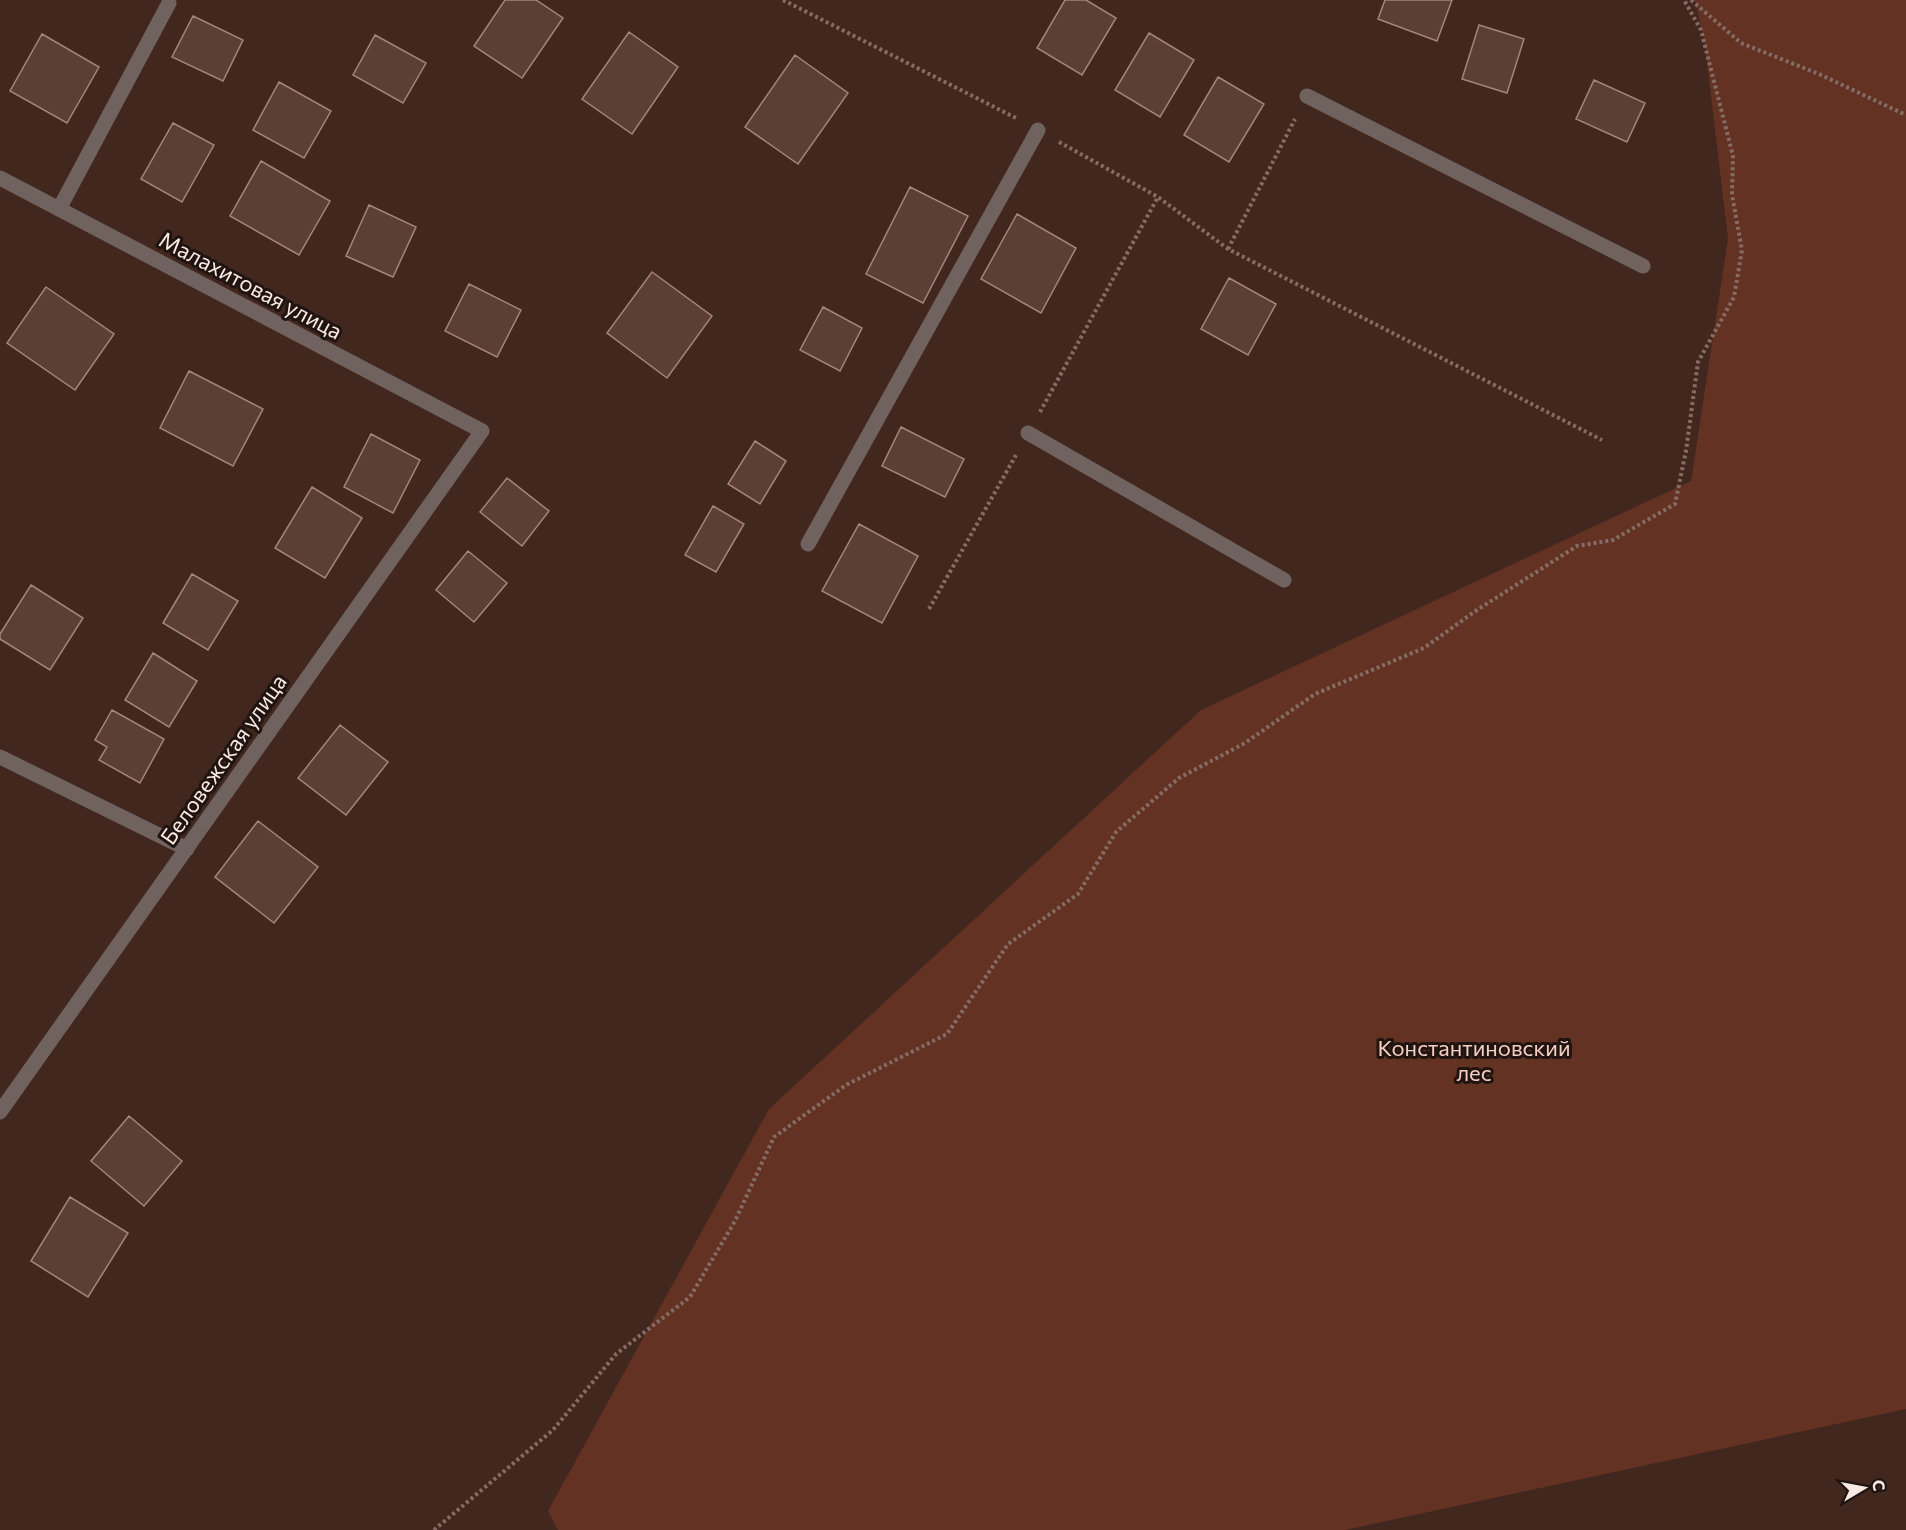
<svg xmlns="http://www.w3.org/2000/svg" width="1906" height="1530" font-family="Commissioner,sans-serif">
<rect width="100%" height="100%" fill="#42271f"/>
<path fill="#633223" d="M 1695,0 L 1906,0 L 1906,1409 L 1345,1530 L 558,1530 L 548,1511 L 769,1109 L 1201,710 L 1691,481 L 1728,239 L 1705,45 Z"/>
<path fill="#5b3e36" stroke="#a5857b" stroke-width="1.5" d="M 505,0 L 536,0 L 563,18 L 522,78 L 474,46 Z
M 1065,0 L 1086,0 L 1116,18 L 1082,75 L 1037,48 Z
M 1385,0 L 1452,0 L 1437,41 L 1378,19 Z
M 193,16 L 243,40 L 223,81 L 172,57 Z
M 1479,25 L 1524,39 L 1507,93 L 1462,79 Z
M 629,32 L 678,67 L 632,134 L 582,99 Z
M 1149,33 L 1194,60 L 1160,117 L 1115,90 Z
M 42,34 L 99,67 L 67,123 L 10,91 Z
M 375,35 L 426,63 L 403,103 L 353,75 Z
M 795,55 L 848,93 L 798,164 L 745,127 Z
M 1218,77 L 1264,104 L 1229,162 L 1184,135 Z
M 1594,80 L 1645,103 L 1627,142 L 1576,119 Z
M 279,82 L 331,111 L 304,158 L 253,130 Z
M 173,123 L 214,145 L 182,202 L 141,179 Z
M 261,161 L 330,201 L 299,255 L 230,216 Z
M 910,187 L 968,216 L 923,303 L 866,274 Z
M 369,205 L 416,227 L 393,277 L 346,256 Z
M 1017,214 L 1076,248 L 1041,313 L 981,279 Z
M 652,272 L 712,316 L 667,378 L 607,333 Z
M 1229,278 L 1276,304 L 1248,355 L 1201,329 Z
M 469,284 L 521,310 L 497,357 L 445,331 Z
M 46,287 L 114,334 L 75,390 L 7,343 Z
M 823,307 L 862,328 L 840,371 L 800,350 Z
M 189,371 L 263,409 L 233,466 L 160,428 Z
M 901,427 L 964,459 L 945,497 L 882,466 Z
M 371,434 L 420,460 L 393,513 L 344,487 Z
M 755,441 L 786,461 L 760,504 L 728,484 Z
M 507,478 L 549,511 L 522,546 L 480,512 Z
M 312,487 L 362,518 L 325,578 L 275,548 Z
M 713,506 L 744,524 L 716,572 L 685,555 Z
M 859,524 L 918,556 L 882,623 L 822,591 Z
M 468,551 L 507,583 L 474,622 L 436,590 Z
M 192,574 L 238,601 L 208,650 L 163,623 Z
M 31,585 L 83,618 L 50,670 L 0,639 L 0,634 Z
M 153,653 L 197,681 L 169,727 L 125,700 Z
M 112,710 L 164,739 L 140,783 L 99,760 L 107,747 L 95,740 Z
M 340,725 L 388,762 L 346,815 L 298,778 Z
M 258,821 L 318,867 L 274,923 L 215,877 Z
M 129,1116 L 182,1161 L 144,1206 L 91,1161 Z
M 70,1197 L 128,1233 L 88,1297 L 31,1261 Z"/>
<g fill="none" stroke-linecap="round" stroke-linejoin="round">
<path stroke="#856d66" stroke-width="4" stroke-dasharray="3 3" stroke-linecap="butt" d="M 783,0 L 1016,118
M 1691,0 L 1741,43 L 1819,74 L 1906,115
M 1059,142 L 1158,197 L 1228,249 L 1602,440
M 1228,249 L 1295,119
M 1040,412 L 1158,197
M 929,609 L 1016,455
M 434,1530 L 553,1430 L 616,1354 L 690,1297 L 735,1221 L 774,1137 L 846,1085 L 947,1034 L 1008,944 L 1078,894 L 1116,832 L 1179,778 L 1245,743 L 1315,694 L 1424,648 L 1477,610 L 1577,546 L 1613,540 L 1675,504 L 1686,451 L 1698,362 L 1734,297 L 1742,250 L 1732,195 L 1733,156 L 1701,30 L 1684,0"/>
<path stroke="#70625e" stroke-width="15" d="M 1307,96 L 1643,266
M 59,209 L 169,3
M 1028,433 L 1284,580
M 808,544 L 1038,130"/>
<path stroke="#70625e" stroke-width="15" d="M 0,178 L 482,431 L 0,1112
M 0,757 L 187,849"/>
</g>
<g text-anchor="middle" dominant-baseline="central" stroke-width="6" stroke-linejoin="round" paint-order="stroke">
<g font-size="22" fill="#fae8e3" stroke="#201410">
<text transform="translate(251 285) rotate(28)">Малахитовая улица</text>
<text transform="translate(223 759) rotate(-55)">Беловежская улица</text>
</g>
<g font-size="22" fill="#f5cdc1" stroke="#201410">
<text x="1474" y="1047">Константиновский<tspan x="1474" dy="25">лес</tspan></text>
</g>
</g>
<g transform="translate(1864 1488) rotate(80)" stroke="#201410" stroke-width="4.5" paint-order="stroke">
<path d="M0-4.5L10 22L0 15L-10 22Z" fill="#fae8e3"/>
<text y="-9" font-size="16" font-weight="bold" text-anchor="middle" fill="#fae8e3">С</text>
</g>
</svg>
